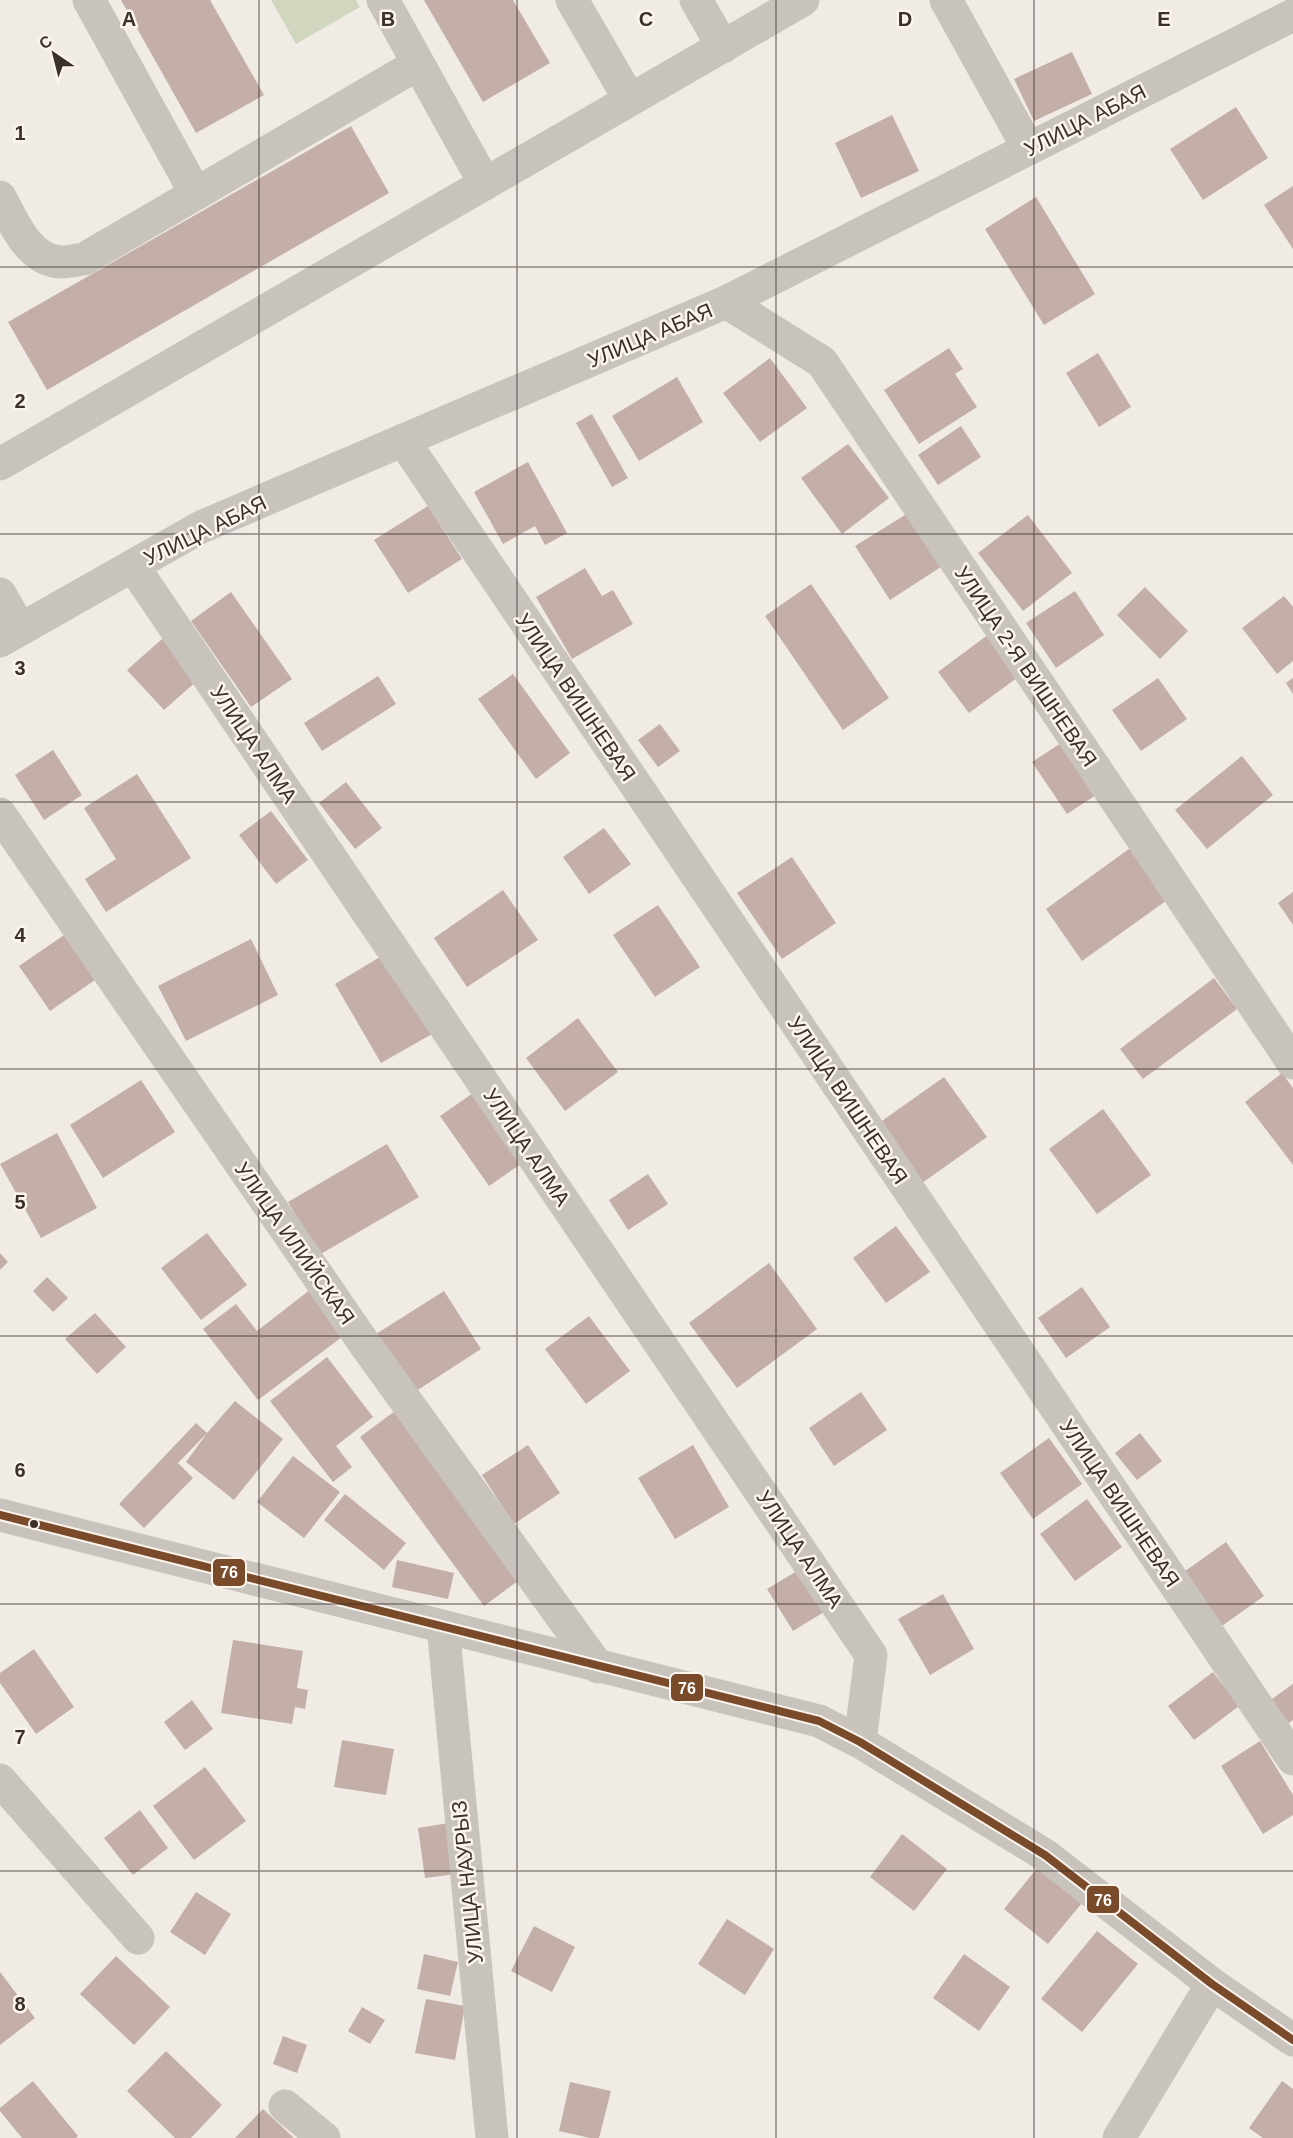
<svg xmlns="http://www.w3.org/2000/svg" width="1293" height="2138" font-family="Helvetica,sans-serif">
<rect width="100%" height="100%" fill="#f0ebe5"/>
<path fill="#d1d6bf" d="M 271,0 L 356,0 L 360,7 L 296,44 Z"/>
<path fill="#c3afa7" d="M 121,0 L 210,0 L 264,95 L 196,133 Z
M 424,0 L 513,0 L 550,63 L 483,102 Z
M 1072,52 L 1092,94 L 1034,121 L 1014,79 Z
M 1236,107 L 1268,158 L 1203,200 L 1170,149 Z
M 892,115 L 919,171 L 861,198 L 835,143 Z
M 351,126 L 389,193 L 47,390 L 8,322 Z
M 1293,186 L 1293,249 L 1264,205 Z
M 1036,197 L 1095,294 L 1044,325 L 985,229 Z
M 949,348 L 963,369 L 955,374 L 977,407 L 919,444 L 884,390 Z
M 1098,353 L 1131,407 L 1099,427 L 1066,373 Z
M 770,358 L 807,408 L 760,442 L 723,393 Z
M 677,377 L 703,422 L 639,461 L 612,416 Z
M 592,414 L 628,478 L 612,487 L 576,423 Z
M 961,426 L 981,457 L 938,485 L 918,455 Z
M 848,444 L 889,498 L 842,534 L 801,478 Z
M 528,462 L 567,533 L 545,545 L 535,526 L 503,544 L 474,492 Z
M 428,506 L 462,559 L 408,593 L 374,540 Z
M 913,510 L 947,563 L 890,600 L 855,546 Z
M 1028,515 L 1072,573 L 1023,611 L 978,553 Z
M 585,568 L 602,596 L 613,590 L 633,624 L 572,659 L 536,597 Z
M 811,584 L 889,698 L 843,730 L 765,616 Z
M 1145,587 L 1188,631 L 1160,659 L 1117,615 Z
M 1075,591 L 1104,635 L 1056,668 L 1026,623 Z
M 231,592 L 292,679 L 251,707 L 191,621 Z
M 1284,596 L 1293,607 L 1293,661 L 1277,674 L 1242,628 Z
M 993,631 L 1024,673 L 969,713 L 938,672 Z
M 162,639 L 198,680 L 164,710 L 127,670 Z
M 513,674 L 570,753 L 536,779 L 478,699 Z
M 378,676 L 396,704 L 322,751 L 304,723 Z
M 1158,678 L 1187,719 L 1141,751 L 1112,710 Z
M 1293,678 L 1293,694 L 1286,683 Z
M 660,724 L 680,751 L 658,767 L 638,740 Z
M 1064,741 L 1099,793 L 1067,814 L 1032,762 Z
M 53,750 L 82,795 L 44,820 L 15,775 Z
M 1242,756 L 1273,795 L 1207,849 L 1175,810 Z
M 137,774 L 191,858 L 106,912 L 85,879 L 116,859 L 84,808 Z
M 346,782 L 382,828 L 355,849 L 319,803 Z
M 271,811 L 308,860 L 276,884 L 239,835 Z
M 604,828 L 631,864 L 589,894 L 563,857 Z
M 1133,846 L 1170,898 L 1082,961 L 1046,909 Z
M 792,857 L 836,923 L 782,959 L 737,893 Z
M 503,890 L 538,940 L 467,987 L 434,938 Z
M 1293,892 L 1293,925 L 1278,903 Z
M 658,905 L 700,967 L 655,997 L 613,935 Z
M 67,933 L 98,978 L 50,1011 L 19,966 Z
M 251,939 L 278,995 L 186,1041 L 158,986 Z
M 385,954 L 432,1034 L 381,1063 L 335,984 Z
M 1214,978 L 1237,1009 L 1143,1079 L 1120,1049 Z
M 578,1018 L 618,1072 L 565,1111 L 526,1058 Z
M 1282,1073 L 1293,1088 L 1293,1165 L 1245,1102 Z
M 944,1077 L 987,1137 L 922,1183 L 879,1123 Z
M 141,1080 L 175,1132 L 103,1178 L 70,1125 Z
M 476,1091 L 525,1161 L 489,1186 L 440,1116 Z
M 1103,1109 L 1151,1175 L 1097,1214 L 1049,1149 Z
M 57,1133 L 97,1208 L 41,1238 L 0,1164 Z
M 387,1144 L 419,1197 L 319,1255 L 288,1202 Z
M 648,1174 L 668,1204 L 628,1230 L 609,1200 Z
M 896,1226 L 930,1272 L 886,1303 L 853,1258 Z
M 207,1233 L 247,1285 L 201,1320 L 161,1268 Z
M 0,1253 L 8,1262 L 0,1270 Z
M 769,1263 L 817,1329 L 737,1388 L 689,1323 Z
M 47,1277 L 68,1298 L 53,1312 L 33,1291 Z
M 1082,1287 L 1110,1327 L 1066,1358 L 1038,1318 Z
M 311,1289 L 346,1334 L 258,1400 L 203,1329 L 236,1304 L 257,1331 Z
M 444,1291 L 481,1349 L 413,1393 L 376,1334 Z
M 95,1313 L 126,1347 L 97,1374 L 65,1339 Z
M 589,1316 L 630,1371 L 586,1404 L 545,1349 Z
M 327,1357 L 373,1417 L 336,1446 L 352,1467 L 333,1482 L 270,1401 Z
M 861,1392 L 887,1430 L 834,1466 L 809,1428 Z
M 235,1401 L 283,1439 L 234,1500 L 186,1462 L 207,1433 L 178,1463 L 193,1478 L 144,1528 L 119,1504 L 196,1423 L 207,1433 Z
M 399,1408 L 523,1577 L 484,1606 L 360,1437 Z
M 1140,1433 L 1162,1461 L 1137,1480 L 1115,1453 Z
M 1049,1438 L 1082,1484 L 1033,1519 L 1000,1473 Z
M 528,1445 L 560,1493 L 514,1524 L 482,1475 Z
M 693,1445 L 729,1507 L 675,1539 L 638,1478 Z
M 293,1456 L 340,1492 L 304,1538 L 257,1502 Z
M 345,1494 L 406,1543 L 384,1570 L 324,1520 Z
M 1087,1499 L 1122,1547 L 1075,1581 L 1040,1534 Z
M 1226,1542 L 1264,1596 L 1219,1628 L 1181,1574 Z
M 397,1560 L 454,1573 L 448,1599 L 392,1587 Z
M 797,1571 L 824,1612 L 793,1631 L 767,1589 Z
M 943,1594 L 974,1649 L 930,1675 L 898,1619 Z
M 233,1640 L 303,1651 L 297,1688 L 308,1690 L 305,1709 L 295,1707 L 292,1724 L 221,1713 Z
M 34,1649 L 74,1707 L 36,1734 L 0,1683 L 0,1673 Z
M 1213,1672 L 1239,1706 L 1194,1740 L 1168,1706 Z
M 1293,1684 L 1293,1720 L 1286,1725 L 1269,1701 Z
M 192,1700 L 213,1729 L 185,1750 L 164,1722 Z
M 342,1740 L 394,1749 L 386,1795 L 334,1787 Z
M 1260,1741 L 1293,1795 L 1293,1815 L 1263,1834 L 1221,1766 Z
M 205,1767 L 246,1821 L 194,1860 L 153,1806 Z
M 140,1810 L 168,1848 L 133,1875 L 104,1838 Z
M 449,1823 L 456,1874 L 425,1878 L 418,1828 Z
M 902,1834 L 947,1869 L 914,1911 L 870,1877 Z
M 1038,1867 L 1082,1903 L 1048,1944 L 1004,1909 Z
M 196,1892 L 231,1914 L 205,1955 L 170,1932 Z
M 727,1919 L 774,1949 L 745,1995 L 698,1964 Z
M 534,1926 L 575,1947 L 552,1992 L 511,1971 Z
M 1097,1931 L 1138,1964 L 1082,2032 L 1041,1999 Z
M 424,1954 L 458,1962 L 450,1996 L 417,1989 Z
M 964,1954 L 1010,1987 L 979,2031 L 933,1998 Z
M 116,1956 L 170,2007 L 134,2045 L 80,1994 Z
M 0,1972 L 35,2018 L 0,2045 Z
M 426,1999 L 465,2006 L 455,2060 L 415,2053 Z
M 362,2007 L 385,2020 L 370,2044 L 348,2031 Z
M 283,2036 L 307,2045 L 297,2073 L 273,2064 Z
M 166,2051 L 222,2105 L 191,2138 L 175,2138 L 127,2091 Z
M 33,2081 L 78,2136 L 76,2138 L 22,2138 L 0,2111 L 0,2108 Z
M 1282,2081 L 1293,2089 L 1293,2138 L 1263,2138 L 1249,2128 Z
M 570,2082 L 611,2091 L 599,2138 L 590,2138 L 559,2131 Z
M 263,2109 L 294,2138 L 235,2138 Z"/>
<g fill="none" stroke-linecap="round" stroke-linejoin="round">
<path stroke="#c9c3be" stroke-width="33" d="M 89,0 L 196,194
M 383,0 L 485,184
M 572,0 L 630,100
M 696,0 L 723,47
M 946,0 L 1028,148
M 0,197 C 13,221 28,260 60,262 C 67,262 76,260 84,259 L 418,64
M 726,302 L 822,362 L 1293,1063
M 403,440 L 1293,1759
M 0,464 L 803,0
M 133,566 L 871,1655 L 860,1742
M 0,594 L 20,629
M 0,641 L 201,527 L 726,302 L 1293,15
M 0,814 L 364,1343 L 598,1667
M 0,1515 L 819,1721 L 860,1742 L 1045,1855 L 1212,1984 L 1293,2040
M 443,1626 L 492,2138
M 0,1780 L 138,1938
M 285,2106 L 324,2138
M 1119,2138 L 1212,1984"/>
<defs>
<path id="bus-1" d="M 0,1515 L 819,1721 L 860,1742 L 1045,1855 L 1212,1984 L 1293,2040"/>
</defs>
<use href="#bus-1" stroke="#fbf5ee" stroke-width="12"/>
<use href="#bus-1" stroke="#7a4b2a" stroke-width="8"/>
</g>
<path fill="none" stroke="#3b302b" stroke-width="1.5" stroke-opacity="0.55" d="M 259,0 L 259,2138M 517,0 L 517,2138M 776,0 L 776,2138M 1034,0 L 1034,2138M 0,267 L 1293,267M 0,534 L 1293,534M 0,802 L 1293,802M 0,1069 L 1293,1069M 0,1336 L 1293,1336M 0,1604 L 1293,1604M 0,1871 L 1293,1871"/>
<circle fill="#3b302b" stroke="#fbf5ee" stroke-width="2" cx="34" cy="1524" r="5"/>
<g text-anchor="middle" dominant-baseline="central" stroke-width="5" stroke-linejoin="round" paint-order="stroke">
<g font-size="21" fill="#3b302b" stroke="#fbf5ee">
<text transform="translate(1085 120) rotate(-27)">УЛИЦА АБАЯ</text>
<text transform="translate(650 335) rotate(-23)">УЛИЦА АБАЯ</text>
<text transform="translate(205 530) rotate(-26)">УЛИЦА АБАЯ</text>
<text transform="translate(1026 666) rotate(56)">УЛИЦА 2-Я ВИШНЕВАЯ</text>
<text transform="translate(576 697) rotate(56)">УЛИЦА ВИШНЕВАЯ</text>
<text transform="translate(254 744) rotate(56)">УЛИЦА АЛМА</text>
<text transform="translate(848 1100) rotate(56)">УЛИЦА ВИШНЕВАЯ</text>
<text transform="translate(527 1147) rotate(56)">УЛИЦА АЛМА</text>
<text transform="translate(295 1243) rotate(55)">УЛИЦА ИЛИЙСКАЯ</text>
<text transform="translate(1120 1503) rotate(56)">УЛИЦА ВИШНЕВАЯ</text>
<text transform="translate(800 1549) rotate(56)">УЛИЦА АЛМА</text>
<text transform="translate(467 1882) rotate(-96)">УЛИЦА НАУРЫЗ</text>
</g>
</g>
<g font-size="20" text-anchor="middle" font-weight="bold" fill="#3b302b" stroke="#fbf5ee" stroke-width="5" stroke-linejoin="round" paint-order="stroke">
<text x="129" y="26">A</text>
<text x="388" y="26">B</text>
<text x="646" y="26">C</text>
<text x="905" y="26">D</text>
<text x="1164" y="26">E</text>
<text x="20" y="140">1</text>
<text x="20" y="408">2</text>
<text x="20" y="675">3</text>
<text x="20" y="942">4</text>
<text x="20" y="1209">5</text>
<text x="20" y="1477">6</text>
<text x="20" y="1744">7</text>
<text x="20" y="2011">8</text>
</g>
<g stroke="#fbf5ee" stroke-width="2">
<rect x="212" y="1558" width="34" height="29" rx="6" fill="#7a4b2a"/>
<rect x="670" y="1673" width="34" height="29" rx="6" fill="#7a4b2a"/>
<rect x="1086" y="1885" width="34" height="29" rx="6" fill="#7a4b2a"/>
</g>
<g font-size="16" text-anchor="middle" font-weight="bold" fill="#fff">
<text x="229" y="1578">76</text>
<text x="687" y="1694">76</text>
<text x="1103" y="1906">76</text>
</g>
<g transform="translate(54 54) rotate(325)" stroke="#fbf5ee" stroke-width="4.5" paint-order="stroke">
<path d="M0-4.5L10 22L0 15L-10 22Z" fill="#3b302b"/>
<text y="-9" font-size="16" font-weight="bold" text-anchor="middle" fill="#3b302b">С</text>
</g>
</svg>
